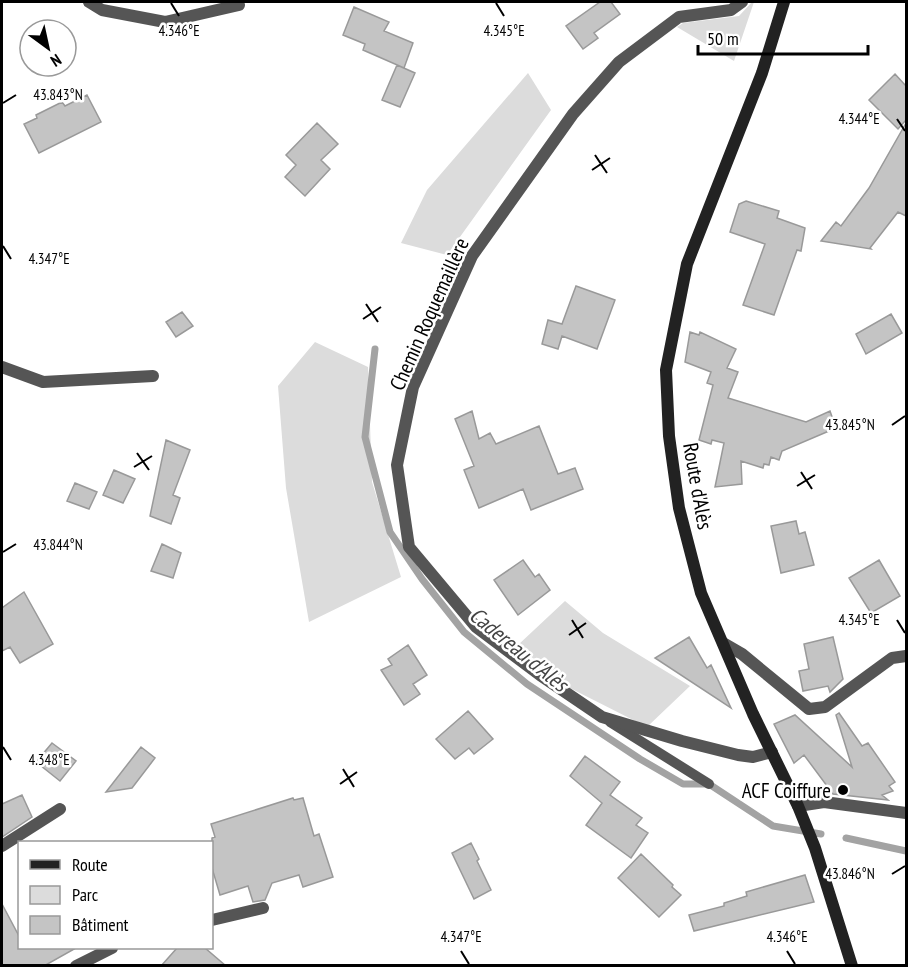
<svg xmlns="http://www.w3.org/2000/svg" width="908" height="967" font-family="'PT Sans Narrow',sans-serif">
<rect width="100%" height="100%" fill="#fff"/>
<path fill="#dcdcdc" d="M 752,2 L 754,2 L 734,61 L 677,27 L 683,23 L 739,16 Z
M 528,73 L 551,110 L 447,255 L 401,243 L 427,190 Z
M 315,342 L 368,367 L 372,482 L 401,577 L 309,622 L 286,488 L 278,386 Z
M 565,601 L 603,633 L 690,686 L 647,727 L 562,684 L 518,645 Z"/>
<g fill="none" stroke-linecap="round" stroke-linejoin="round">
<path stroke="#a3a3a3" stroke-width="7" d="M 375,349 L 365,437 L 390,532 L 422,579 L 464,632 L 527,684 L 640,759 L 683,784 L 709,784 L 773,826 L 821,834
M 846,838 L 906,851"/>
</g>
<path fill="#c4c4c4" stroke="#999" stroke-width="1.5" d="M 600,2 L 611,2 L 620,14 L 594,33 L 598,38 L 583,49 L 566,26 Z
M 354,7 L 389,22 L 384,31 L 413,43 L 404,68 L 363,50 L 365,44 L 343,35 Z
M 397,65 L 415,73 L 400,107 L 382,100 Z
M 895,74 L 906,86 L 906,120 L 898,129 L 869,100 Z
M 87,95 L 101,122 L 39,153 L 24,124 L 37,118 L 36,115 L 62,102 L 65,106 Z
M 317,123 L 338,144 L 321,160 L 330,169 L 305,196 L 285,177 L 296,165 L 286,155 Z
M 906,123 L 906,216 L 898,212 L 870,248 L 871,249 L 821,241 L 836,222 L 841,226 L 869,188 Z
M 746,201 L 779,211 L 777,218 L 805,228 L 801,251 L 797,250 L 774,315 L 743,305 L 765,244 L 730,232 L 739,204 Z
M 576,286 L 615,300 L 597,349 L 562,336 L 558,349 L 542,344 L 548,320 L 562,324 Z
M 182,312 L 193,326 L 176,337 L 166,322 Z
M 891,314 L 902,333 L 866,354 L 856,334 Z
M 690,332 L 699,335 L 700,332 L 736,349 L 727,368 L 738,372 L 728,398 L 806,422 L 830,411 L 836,428 L 782,451 L 779,460 L 771,457 L 769,465 L 764,464 L 763,468 L 741,461 L 742,484 L 715,487 L 724,443 L 712,440 L 711,444 L 699,440 L 713,385 L 707,383 L 711,372 L 685,362 Z
M 472,411 L 479,439 L 490,433 L 496,444 L 539,426 L 558,474 L 575,468 L 583,489 L 531,510 L 523,489 L 479,508 L 464,470 L 474,466 L 455,419 Z
M 166,440 L 190,450 L 173,495 L 180,498 L 171,524 L 150,516 Z
M 114,470 L 135,479 L 123,503 L 103,495 Z
M 75,483 L 97,492 L 89,509 L 67,501 Z
M 796,521 L 799,534 L 805,532 L 814,565 L 781,573 L 771,526 Z
M 162,544 L 181,553 L 173,578 L 151,571 Z
M 523,560 L 535,577 L 539,574 L 550,590 L 518,615 L 494,580 Z
M 879,560 L 900,596 L 871,613 L 849,578 Z
M 24,592 L 53,644 L 20,663 L 10,647 L 2,651 L 2,608 Z
M 689,637 L 707,668 L 711,665 L 731,708 L 655,658 Z
M 833,637 L 843,679 L 830,692 L 828,686 L 803,691 L 799,671 L 809,669 L 804,644 Z
M 408,645 L 427,675 L 413,684 L 420,694 L 404,705 L 381,670 L 392,665 L 388,659 Z
M 468,711 L 493,739 L 474,754 L 469,748 L 455,759 L 436,739 Z
M 839,713 L 862,746 L 868,743 L 895,782 L 889,786 L 893,791 L 882,795 L 888,800 L 833,794 L 804,755 L 794,763 L 774,724 L 795,715 L 852,767 L 836,715 Z
M 52,743 L 76,761 L 60,781 L 36,762 Z
M 141,747 L 155,758 L 132,788 L 106,792 Z
M 585,756 L 620,782 L 610,795 L 642,818 L 636,825 L 648,833 L 631,858 L 586,825 L 602,803 L 570,776 Z
M 22,795 L 32,817 L 2,837 L 2,804 Z
M 293,798 L 294,800 L 303,798 L 314,836 L 319,834 L 333,877 L 303,887 L 299,875 L 272,883 L 265,900 L 253,902 L 248,886 L 220,895 L 212,868 L 212,838 L 215,837 L 211,824 Z
M 471,843 L 479,859 L 477,861 L 491,890 L 474,899 L 452,853 Z
M 641,854 L 673,885 L 672,887 L 681,895 L 659,917 L 618,878 Z
M 805,875 L 814,902 L 694,931 L 689,915 L 724,906 L 724,903 L 747,896 L 746,892 Z
M 2,904 L 20,938 L 20,948 L 76,948 L 44,966 L 2,966 Z
M 177,948 L 205,948 L 226,966 L 161,966 Z"/>
<g fill="none" stroke-linecap="round" stroke-linejoin="round">
<path stroke="#555" stroke-width="10" d="M 610,722 L 709,784"/>
<path stroke="#555" stroke-width="12" d="M 89,2 L 102,10 L 165,22 L 239,5
M 742,2 L 731,10 L 679,17 L 619,62 L 573,114 L 472,256 L 413,387 L 397,465 L 409,547 L 476,627 L 540,675 L 602,717 L 682,741 L 738,755 L 753,757 L 772,752
M 2,367 L 43,382 L 153,376
M 723,643 L 742,654 L 809,709 L 825,707 L 892,658 L 906,656
M 798,806 L 824,802 L 906,813
M 2,846 L 60,809
M 212,920 L 263,908
M 76,966 L 112,948"/>
<path stroke="#222" stroke-width="12" d="M 784,2 L 762,73 L 687,264 L 666,370 L 669,436 L 679,508 L 701,593 L 753,714 L 798,806 L 815,848 L 852,966"/>
</g>
<path fill="none" stroke="#000" stroke-width="2" d="M 171,3 L 179,16M 496,3 L 504,16M 3,103 L 16,95M 897,119 L 905,131M 595,155 L 607,173M 592,170 L 610,158M 3,246 L 11,259M 366,304 L 378,322M 363,319 L 381,307M 892,425 L 905,416M 137,453 L 149,470M 134,467 L 152,456M 801,472 L 812,489M 797,486 L 815,475M 3,552 L 16,544M 572,620 L 583,638M 897,620 L 905,633M 569,635 L 586,623M 3,747 L 11,760M 343,769 L 354,787M 340,784 L 357,772M 892,874 L 905,866M 461,951 L 469,964M 787,951 L 795,964"/>
<circle fill="#000" stroke="#fff" stroke-width="2" cx="843" cy="790" r="6"/>
<g text-anchor="middle" dominant-baseline="central" stroke-width="5" stroke-linejoin="round" paint-order="stroke">
<g font-size="21" fill="#000" stroke="#fff">
<text transform="translate(429 314) rotate(-66)">Chemin Roquemaillère</text>
<text transform="translate(698 486) rotate(80)">Route d'Alès</text>
</g>
<g font-size="21" fill="#000" stroke="#fff" text-anchor="end">
<text x="831" y="790">ACF Coiffure</text>
</g>
<g font-size="22" font-style="italic" fill="#444" stroke="#fff">
<text transform="translate(519 649) rotate(39)">Cadereau d'Alès</text>
</g>
</g>
<g font-size="15" text-anchor="middle" fill="#000" stroke="#fff" stroke-width="5" stroke-linejoin="round" paint-order="stroke">
<text x="179" y="36">4.346°E</text>
<text x="504" y="36">4.345°E</text>
<text x="58" y="100">43.843°N</text>
<text x="859" y="124">4.344°E</text>
<text x="49" y="264">4.347°E</text>
<text x="850" y="430">43.845°N</text>
<text x="58" y="550">43.844°N</text>
<text x="859" y="625">4.345°E</text>
<text x="49" y="765">4.348°E</text>
<text x="850" y="879">43.846°N</text>
<text x="461" y="942">4.347°E</text>
<text x="787" y="942">4.346°E</text>
</g>
<rect width="908" height="967" fill="none" stroke="#000000" stroke-width="6"/>
<rect x="18" y="841" width="195" height="108" fill="#ffffff" stroke="#999999" stroke-width="1.5"/>
<rect x="30" y="860" width="30" height="9" fill="#222222" stroke="#999999" stroke-width="1.5"/>
<text x="72" y="871" font-size="18" fill="#000000">Route</text>
<rect x="30" y="886" width="30" height="18" fill="#dcdcdc" stroke="#999999" stroke-width="1.5"/>
<text x="72" y="901" font-size="18" fill="#000000">Parc</text>
<rect x="30" y="916" width="30" height="18" fill="#c4c4c4" stroke="#999999" stroke-width="1.5"/>
<text x="72" y="931" font-size="18" fill="#000000">Bâtiment</text>
<g transform="translate(48 48) rotate(147)"><circle r="28" fill="#ffffff" stroke="#999999" stroke-width="1.5"/>
<path d="M0-4.5L10 22L0 15L-10 22Z" fill="#000000"/>
<text y="-9" font-size="16" font-weight="bold" text-anchor="middle" fill="#000000">N</text>
</g>
<path d="M698 45v9h170v-9" fill="none" stroke="#000000" stroke-width="3"/>
<text x="707" y="45" font-size="18" fill="#000000" stroke="#ffffff" stroke-width="4.5" paint-order="stroke">50 m</text>
</svg>
